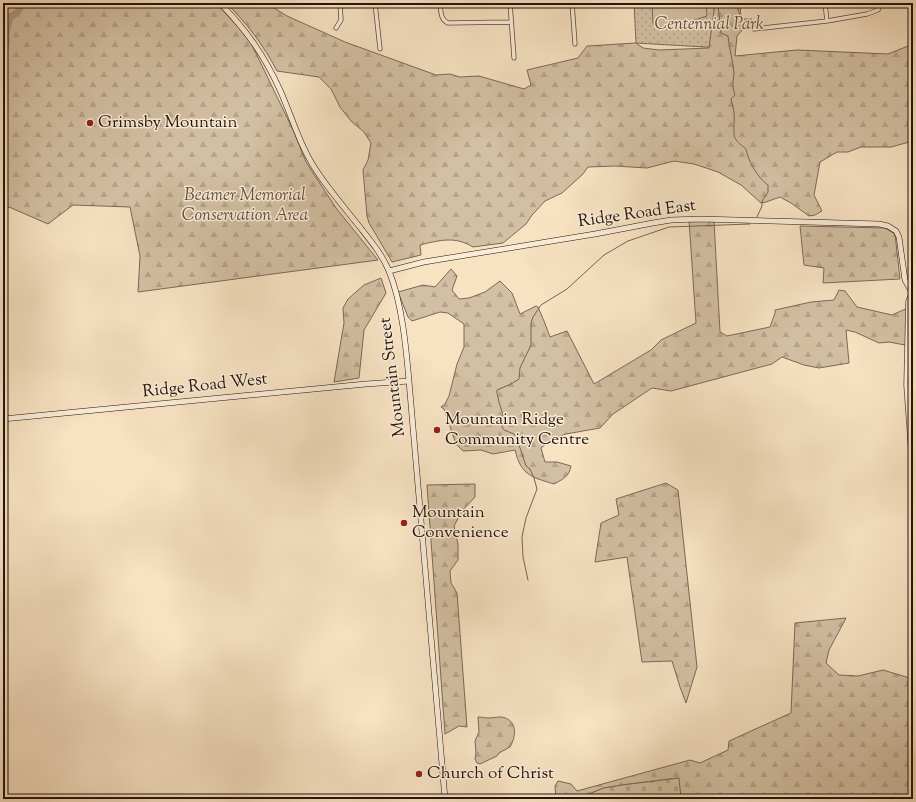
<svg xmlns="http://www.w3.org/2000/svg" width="916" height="802" font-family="'Sorts Mill Goudy',serif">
<defs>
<pattern id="grass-dots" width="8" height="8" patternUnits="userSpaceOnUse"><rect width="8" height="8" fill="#d3bfa3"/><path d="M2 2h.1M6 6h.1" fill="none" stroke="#b5a38b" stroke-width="1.8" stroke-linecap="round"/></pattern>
<pattern id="forest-firs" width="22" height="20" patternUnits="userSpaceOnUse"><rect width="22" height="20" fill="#d3bfa3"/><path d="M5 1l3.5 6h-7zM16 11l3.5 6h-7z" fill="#b5a38b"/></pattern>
<pattern id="cemetery-stones" width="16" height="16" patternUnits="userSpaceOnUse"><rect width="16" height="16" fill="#d3bfa3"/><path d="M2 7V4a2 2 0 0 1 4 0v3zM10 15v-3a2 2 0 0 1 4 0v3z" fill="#b5a38b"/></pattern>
</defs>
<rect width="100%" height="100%" fill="#f7e2c2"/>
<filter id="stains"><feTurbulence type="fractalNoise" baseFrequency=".005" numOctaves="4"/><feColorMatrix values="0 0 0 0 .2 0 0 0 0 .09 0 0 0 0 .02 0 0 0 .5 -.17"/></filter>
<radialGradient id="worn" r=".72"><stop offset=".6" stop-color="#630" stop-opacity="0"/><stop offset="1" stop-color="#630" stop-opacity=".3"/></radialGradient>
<path fill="url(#grass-dots)" stroke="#7c6857" d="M 634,3 L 740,3 L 741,19 L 723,48 L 636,43 Z"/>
<path fill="url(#forest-firs)" stroke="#7c6857" d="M 3,3 L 216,3 L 238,27 L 251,43 L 294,132 L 306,162 L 336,208 L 378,260 L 138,292 L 140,256 L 130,207 L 73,205 L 48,224 L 9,207 L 3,212 Z
M 226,3 L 266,3 L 287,16 L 345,42 L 436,75 L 450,74 L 460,77 L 479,76 L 524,89 L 531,85 L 527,70 L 578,58 L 587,46 L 636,43 L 643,48 L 659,50 L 709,48 L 715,3 L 736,3 L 741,19 L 752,19 L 737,36 L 735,56 L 797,50 L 888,54 L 913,44 L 913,141 L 891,147 L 861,147 L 848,152 L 837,152 L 820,162 L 814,195 L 822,211 L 815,215 L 809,216 L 791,203 L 780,197 L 766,202 L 761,203 L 741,185 L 718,172 L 694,164 L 674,161 L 647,168 L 615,166 L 588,167 L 583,174 L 562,193 L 545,201 L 532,215 L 526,224 L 503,243 L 473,247 C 455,236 440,240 420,245 L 421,255 L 392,262 L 369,223 L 367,216 L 363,170 L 368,160 L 371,143 L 364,132 L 351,121 L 340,107 L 331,89 L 319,77 L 277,71 C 264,46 247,23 226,3 Z
M 689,220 L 714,221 L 720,332 L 727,336 L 770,327 L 775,313 L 775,310 L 811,302 L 834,300 L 839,290 L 845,291 L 857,307 L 892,315 L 910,307 L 913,308 L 913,415 L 911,412 L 907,388 L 909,372 L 905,345 L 889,342 L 879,343 L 855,332 L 846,330 L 849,363 L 819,368 L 804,365 L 782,357 L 772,364 L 671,391 L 652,388 L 613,414 L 600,428 L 566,434 L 551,440 L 541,448 L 545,462 L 557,462 L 571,466 C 569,477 563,479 554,484 C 531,477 521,475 515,450 L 493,454 L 481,450 L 463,451 L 456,444 L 444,409 L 441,407 L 445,404 L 449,396 L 457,364 L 464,347 L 464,324 L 448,313 L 440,312 L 412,321 L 408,317 L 398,292 L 423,285 L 435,287 L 451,269 L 457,276 L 452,290 L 459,299 L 469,298 L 485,292 L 500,281 L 512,293 L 520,314 L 536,306 L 538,307 L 544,321 L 550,337 L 567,331 L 594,384 L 651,350 L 661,340 L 696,323 Z
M 800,226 L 885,228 L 895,234 L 900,279 L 823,283 L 824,268 L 804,265 Z
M 381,278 L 386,293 L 364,330 L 359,378 L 334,382 L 344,323 L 343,308 L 348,299 L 364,285 Z
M 666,483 L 678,490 L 697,667 L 686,703 L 680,687 L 672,661 L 642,662 L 627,557 L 595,562 L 601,523 L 619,515 L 616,499 Z
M 475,484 L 475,497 L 462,511 L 454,526 L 458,544 L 458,560 L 450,571 L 451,583 L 457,593 L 467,727 L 459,726 L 445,734 L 427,485 Z
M 846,618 L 829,650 L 826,663 L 839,675 L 858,676 L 883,670 L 913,679 L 913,799 L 681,799 L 678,778 L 622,785 L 604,788 L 586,795 L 587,799 L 556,799 L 555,786 L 558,781 L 571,784 L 577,791 L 690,760 L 700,763 L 728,750 L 729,741 L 791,713 L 795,623 Z
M 478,717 C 482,717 485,718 488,718 C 492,718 496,717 501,717 C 517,719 517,735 510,747 L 499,753 L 497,756 L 480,764 L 477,763 L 475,759 L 476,753 L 475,741 L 479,732 Z"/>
<path fill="url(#cemetery-stones)" stroke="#7c6857" d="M 679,778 L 681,799 L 587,799 L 586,795 L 604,788 L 622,785 Z"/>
<path fill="#d3bfa3" stroke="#7c6857" d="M 652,3 L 706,3 L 707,16 L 667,29 L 653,24 Z"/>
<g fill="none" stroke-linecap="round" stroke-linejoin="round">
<path stroke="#786454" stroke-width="1" d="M 721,3 L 718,5 L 721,33 L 728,36 C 729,48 733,60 734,73 C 734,77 733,79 733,83 C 732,87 734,91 735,95 L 731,99 C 733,107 735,114 734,122 C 734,138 732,138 746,149 C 748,161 758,178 768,185 L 768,192 L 762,201 L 762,206 L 757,217
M 528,580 L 523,557 L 522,537 L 526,518 L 537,489 L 534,478 L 530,469 L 526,466 L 517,439 L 514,434 L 504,430 L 502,427 L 503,415 L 499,402 L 497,393 L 497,390 L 511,384 L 519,379 L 520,368 L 531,345 L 531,323 L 533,317 L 541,305 L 567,289 L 604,255 L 628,241 L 669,227 L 750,224"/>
<path stroke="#b09b84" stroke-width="7" d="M 3,55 L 6,44 L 6,32 L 10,17 L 17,13 L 23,3"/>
<defs>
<path id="minor" d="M 375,3 L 380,49
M 440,3 C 441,11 440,19 448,23 L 511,22
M 510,3 L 514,58
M 572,3 L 575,44
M 825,3 L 827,21
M 336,28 L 341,20 L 340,3
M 754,29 L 827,21 L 867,14 L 878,10 L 881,3
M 912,292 L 908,301 L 906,385 L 913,482"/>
<path id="secondary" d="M 220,3 C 247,31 264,55 280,90 C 292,117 300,146 316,170 C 329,190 344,207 359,226 C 370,240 382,254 389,271 C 402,303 406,347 409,381 L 445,799
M 389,271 L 424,262 L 595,234 L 653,223 L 671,220 L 700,219 L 879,224 L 888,226 L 896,231 L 899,237 L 905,280 L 913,294
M 3,419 L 366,384 L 409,381"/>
</defs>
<use href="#minor" stroke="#5a4639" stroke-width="5"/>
<use href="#secondary" stroke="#25120b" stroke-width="6"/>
<use href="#minor" stroke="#faecd7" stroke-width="3.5"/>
<use href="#secondary" stroke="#faecd7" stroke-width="5"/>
</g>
<g fill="#8f2418" stroke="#faecd7" stroke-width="1.5">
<circle cx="90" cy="123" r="4"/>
<circle cx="437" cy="430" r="4"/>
<circle cx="404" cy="523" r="4"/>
<circle cx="419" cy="774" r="4"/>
</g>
<g text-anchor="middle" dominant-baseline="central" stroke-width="3" stroke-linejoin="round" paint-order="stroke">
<g font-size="17" font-style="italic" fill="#624f40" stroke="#faecd7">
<text x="709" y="25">Centennial Park</text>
<text x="245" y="196">Beamer Memorial<tspan x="245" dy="20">Conservation Area</tspan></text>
</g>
<g font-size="17" fill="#25120b" stroke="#faecd7" text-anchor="start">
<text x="98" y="123">Grimsby Mountain</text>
<text x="445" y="420">Mountain Ridge<tspan x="445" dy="20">Community Centre</tspan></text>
<text x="412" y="513">Mountain<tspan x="412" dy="20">Convenience</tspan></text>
<text x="427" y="774">Church of Christ</text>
</g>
<g font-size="17" fill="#25120b" stroke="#faecd7">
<text transform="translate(637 214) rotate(-8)">Ridge Road East</text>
<text transform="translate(393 377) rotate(-97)">Mountain Street</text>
<text transform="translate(205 386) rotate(-6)">Ridge Road West</text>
</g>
</g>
<rect width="916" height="802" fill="none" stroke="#f7e2c2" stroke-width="16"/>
<rect x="4" y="4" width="908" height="794" fill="none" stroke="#25120b" stroke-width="2"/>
<rect x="8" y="8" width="900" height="786" fill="none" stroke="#25120b"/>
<rect width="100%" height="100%" filter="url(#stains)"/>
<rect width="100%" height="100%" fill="url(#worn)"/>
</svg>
